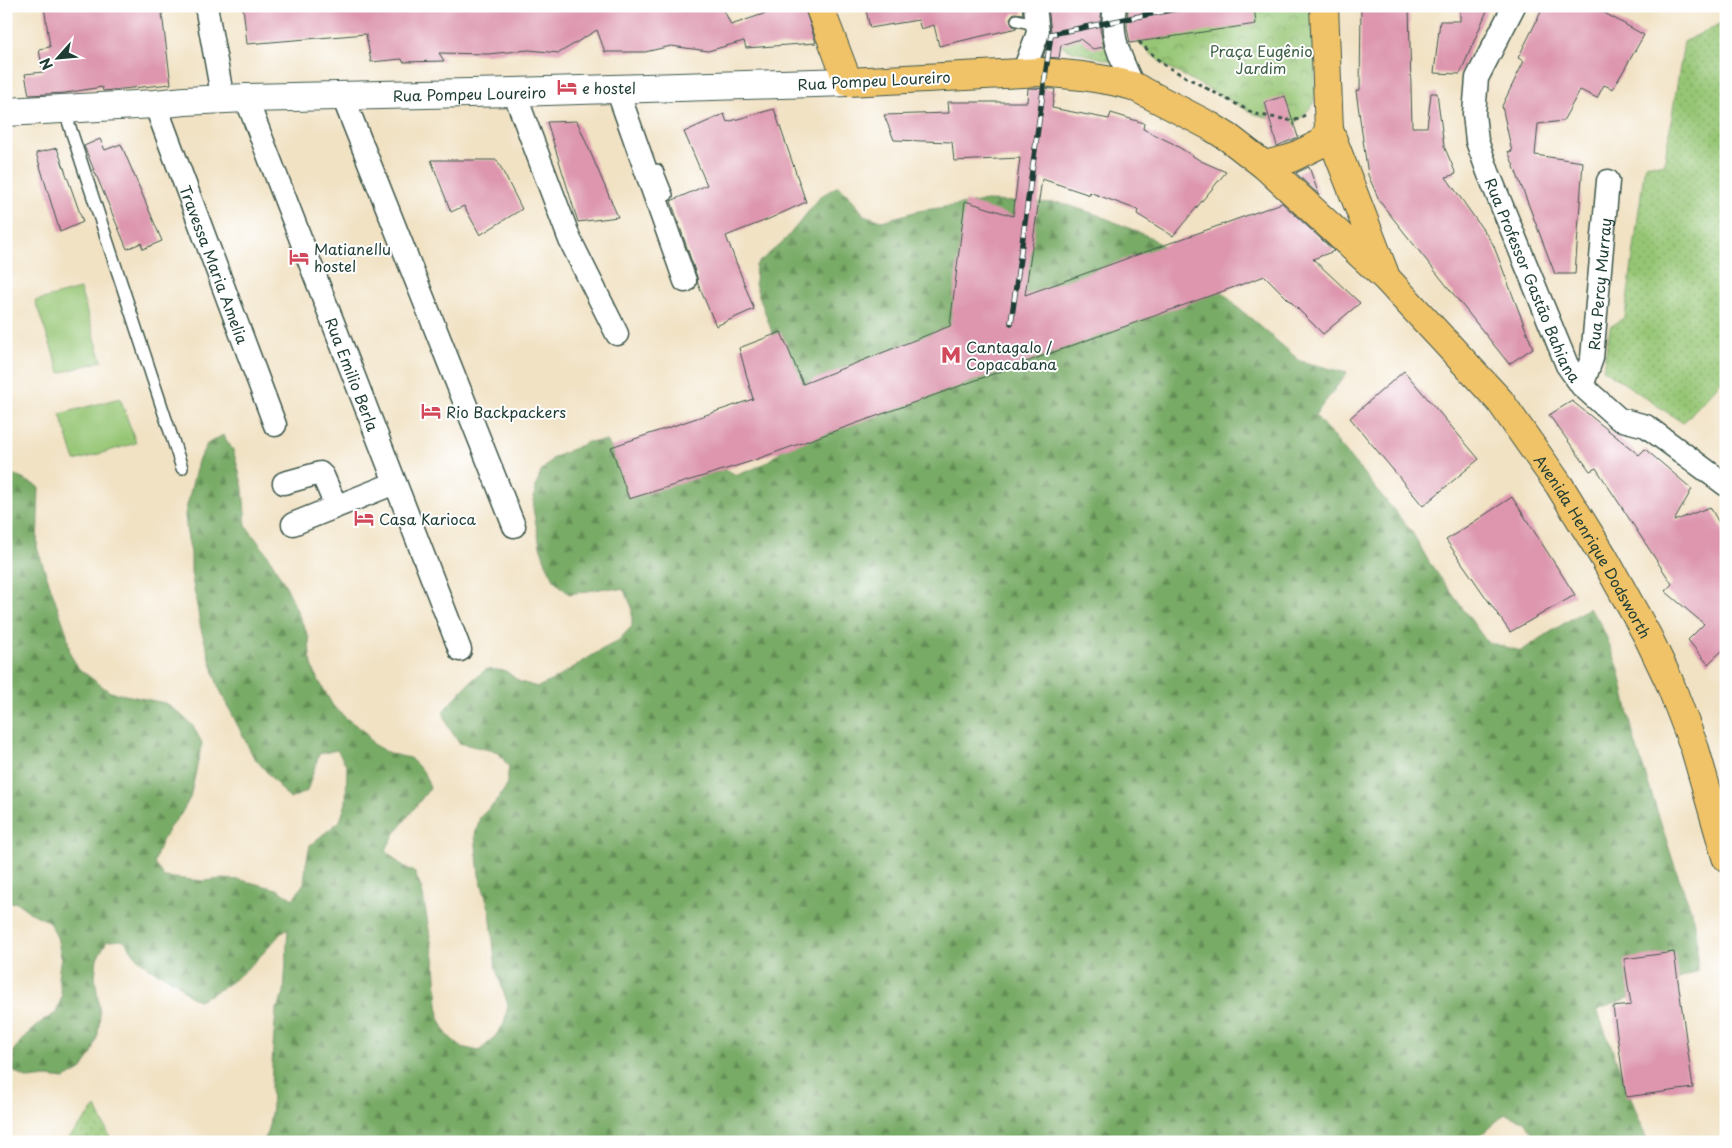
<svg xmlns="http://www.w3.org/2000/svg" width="1732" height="1148" font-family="'Playpen Sans',sans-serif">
<defs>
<pattern id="grass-dots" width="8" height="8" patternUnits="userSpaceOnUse" patternTransform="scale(1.25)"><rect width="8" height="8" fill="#96c675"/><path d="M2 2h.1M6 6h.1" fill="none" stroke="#7aa261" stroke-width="1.8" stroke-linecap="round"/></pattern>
<pattern id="forest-firs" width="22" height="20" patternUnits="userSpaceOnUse" patternTransform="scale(1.25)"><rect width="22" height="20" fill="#78ab66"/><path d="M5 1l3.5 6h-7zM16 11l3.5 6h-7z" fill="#628c55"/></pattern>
<pattern id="park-crowns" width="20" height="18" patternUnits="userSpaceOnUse" patternTransform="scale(1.25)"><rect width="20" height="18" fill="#96c675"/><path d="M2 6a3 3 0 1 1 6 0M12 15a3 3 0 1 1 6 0" fill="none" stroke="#7aa261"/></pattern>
</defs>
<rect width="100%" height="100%" fill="#fff"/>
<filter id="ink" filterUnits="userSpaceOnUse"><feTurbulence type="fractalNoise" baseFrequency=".02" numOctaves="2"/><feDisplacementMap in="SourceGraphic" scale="10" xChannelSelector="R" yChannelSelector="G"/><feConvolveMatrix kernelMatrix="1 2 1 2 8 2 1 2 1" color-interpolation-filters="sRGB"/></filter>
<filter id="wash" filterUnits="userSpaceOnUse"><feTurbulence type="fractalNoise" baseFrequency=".0096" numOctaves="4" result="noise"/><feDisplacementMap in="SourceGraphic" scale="20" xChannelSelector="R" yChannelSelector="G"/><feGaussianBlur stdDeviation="1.12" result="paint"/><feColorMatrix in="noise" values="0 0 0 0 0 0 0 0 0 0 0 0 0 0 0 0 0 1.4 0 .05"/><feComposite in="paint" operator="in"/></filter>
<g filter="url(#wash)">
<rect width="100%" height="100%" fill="#f1e2c4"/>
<path fill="url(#grass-dots)" stroke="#5a8254" d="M 1050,11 L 1100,18 L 1115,62 L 1066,49 L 1051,34 Z
M 1721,23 L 1726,29 L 1726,376 L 1683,423 L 1603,369 L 1610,327 L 1625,317 L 1645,164 L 1664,165 L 1684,42 Z
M 96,1107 L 112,1142 L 65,1142 Z"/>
<path fill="url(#forest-firs)" stroke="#4c744d" d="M 838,186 L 852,199 L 864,215 L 882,221 L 918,211 L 986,201 L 1061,203 L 1098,215 L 1150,237 L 1211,280 L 1238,308 L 1253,320 L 1300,361 L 1347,373 L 1315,415 L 1412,532 L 1429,562 L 1487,642 L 1521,651 L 1588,608 L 1598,619 L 1606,636 L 1619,669 L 1635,742 L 1675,867 L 1694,918 L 1697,937 L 1697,972 L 1597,1010 L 1648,1142 L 1540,1142 L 1524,1121 L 1505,1114 L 1476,1139 L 1475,1142 L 264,1142 L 269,1125 L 272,1107 L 271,1086 L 273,1047 L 276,1011 L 284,993 L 288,928 L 281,933 C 258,960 232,987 198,1000 L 189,996 L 176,982 L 149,968 L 135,955 L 124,940 L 107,941 L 97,958 L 95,977 L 100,1014 L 98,1034 L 92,1053 L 82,1069 L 65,1079 L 47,1077 L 28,1079 L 13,1071 L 14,1050 L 26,1035 L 41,1022 L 56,1013 L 62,996 L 58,977 L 61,956 L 57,937 L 48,921 L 31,913 L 16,902 L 6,903 L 6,471 L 39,487 L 37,548 L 67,634 L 70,654 L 79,669 L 110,692 L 165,703 L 179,713 L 193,726 L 202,743 L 190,798 L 181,814 L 169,828 L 160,845 L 154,863 L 164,877 L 203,881 L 221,879 L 241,880 L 277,889 L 293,899 L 304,883 L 306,864 L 310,845 L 340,821 L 346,803 L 347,766 L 337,750 L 319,754 L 307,791 L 290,799 L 253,756 L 218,686 L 201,629 L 191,572 L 191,553 L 187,534 L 185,515 L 189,497 L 198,461 L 207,444 L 223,435 L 233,450 L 238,468 L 243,488 L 246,526 L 268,555 L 287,588 L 309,638 L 310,657 L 315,674 L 333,706 L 347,719 L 363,730 L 374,745 L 391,754 L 410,758 L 423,771 L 430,788 L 395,833 L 386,850 L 399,863 L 415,873 L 422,890 L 435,964 L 439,1018 L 447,1035 L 461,1047 L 479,1051 L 493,1039 L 504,1024 L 508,1005 L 496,969 L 490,911 L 479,875 L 475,835 L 480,817 L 494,804 L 506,787 L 509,767 L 498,752 L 459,743 L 449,728 L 443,711 L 470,682 L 487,669 L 506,671 L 520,682 L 538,687 L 555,679 L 601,650 L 618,641 L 632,626 L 632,607 L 624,590 L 606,588 L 569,594 L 555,581 L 546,563 L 540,546 L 533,508 L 535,489 L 541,472 L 553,458 L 588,442 L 606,441 L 617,456 L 720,466 L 736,475 C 756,469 768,463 784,448 L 773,335 L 755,284 L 756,265 L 786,239 L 821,196 Z"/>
<path fill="url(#park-crowns)" stroke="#5a8254" d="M 1126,6 L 1312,6 L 1316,90 L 1313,105 L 1294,125 L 1255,114 L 1164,65 L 1141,45 L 1134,38 L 1127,15 Z"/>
<path fill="#96c675" stroke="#5a8254" d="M 80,289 L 102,361 L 60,373 L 35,301 Z
M 120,398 L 136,443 L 75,461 L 60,414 Z"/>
<g id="blocks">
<path fill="#dd96ae" d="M 44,6 L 161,6 L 171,84 L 103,91 L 102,87 L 65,93 L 29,95 L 25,74 L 43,72 L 39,49 L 50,47 Z
M 243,6 L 722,6 L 731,25 L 787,6 L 804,6 L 816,43 L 746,48 L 744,41 L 708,51 L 671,46 L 645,52 L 605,52 L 597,30 L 559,53 L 529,50 L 488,54 L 439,53 L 444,61 L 403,62 L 402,59 L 371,62 L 366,34 L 247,44 Z
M 865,6 L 1022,6 L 1023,14 L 1014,13 L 1010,18 L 1012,25 L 1017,28 L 939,46 L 934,25 L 921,29 L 918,20 L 870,28 Z
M 1048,6 L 1102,6 L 1100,29 L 1104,47 L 1093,49 L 1080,39 L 1061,45 L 1059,58 L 1043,57 L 1051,32 Z
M 1128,6 L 1254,6 L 1256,24 L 1130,43 L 1127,27 Z
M 1361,6 L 1409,6 L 1412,127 L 1427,127 L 1431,93 L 1437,93 L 1444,146 L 1456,174 L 1446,177 L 1493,244 L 1533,348 L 1509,364 L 1380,202 L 1368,175 L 1356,91 L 1360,90 Z
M 1460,6 L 1489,6 L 1460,74 L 1434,73 L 1440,21 L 1460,21 Z
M 1544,6 L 1592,6 L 1644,35 L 1613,89 L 1604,85 L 1597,98 L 1580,90 L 1563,121 L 1538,124 L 1535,155 L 1583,162 L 1575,274 L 1555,274 L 1508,151 L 1512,152 L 1502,106 L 1524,61 L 1518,58 Z
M 1028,88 L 1055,89 L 1052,108 L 1109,119 L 1111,113 L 1144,123 L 1143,129 L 1172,143 L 1201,161 L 1226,172 L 1173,236 L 1137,214 L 1138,210 L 1089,192 L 1090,195 L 1042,179 L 1025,295 L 1282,203 L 1334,251 L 1313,259 L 1360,303 L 1323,334 L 1265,276 L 749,462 L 629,499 L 611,447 L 753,399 L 739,348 L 781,332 L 803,384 L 950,326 L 965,201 L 1013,216 L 1020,158 L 954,161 L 952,142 L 894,140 L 884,115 L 949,113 L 948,102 L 1027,102 Z
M 1285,96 L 1298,137 L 1277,146 L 1265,102 Z
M 774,109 L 806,202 L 769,219 L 726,236 L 754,309 L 716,326 L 698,284 L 697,277 L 671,201 L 707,185 L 684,132 L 724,114 L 727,122 Z
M 577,121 L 618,217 L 578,222 L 547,122 Z
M 100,139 L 105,150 L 121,144 L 162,241 L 143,249 L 141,243 L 127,249 L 84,146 Z
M 57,148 L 83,222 L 60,232 L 36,153 Z
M 431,160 L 497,160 L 522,209 L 480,235 L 464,206 L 451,212 Z
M 1309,167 L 1319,195 L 1296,173 Z
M 1404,371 L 1479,459 L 1423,506 L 1350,418 Z
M 1572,401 L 1639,455 L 1645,449 L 1692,489 L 1674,521 L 1710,507 L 1726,535 L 1726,647 L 1708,664 L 1688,640 L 1704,624 L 1665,591 L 1672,584 L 1596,468 L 1590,471 L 1549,415 Z
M 1512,497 L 1575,595 L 1510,632 L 1446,540 Z
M 1674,952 L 1693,1088 L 1626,1097 L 1613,1007 L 1631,1005 L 1624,959 Z"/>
</g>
</g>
<g filter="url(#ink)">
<use href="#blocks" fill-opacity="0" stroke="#3e564a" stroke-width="1"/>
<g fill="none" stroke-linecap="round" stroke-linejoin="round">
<defs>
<path id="service" d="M 1017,20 L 1038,25
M 64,109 L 182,468
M 657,170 L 667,195"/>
<g id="minor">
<path d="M 206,6 L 223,100"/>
<path d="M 1115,6 C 1109,39 1121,57 1133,86"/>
<path id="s1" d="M 1514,6 L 1477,78 L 1474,114 L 1477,141 L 1488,172 L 1567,365 L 1582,386 L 1619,419 L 1646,426 L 1726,485"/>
<path d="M 1023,73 L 1038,33 L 1035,6"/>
<path d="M 617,89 L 685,281"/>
<path d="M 514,92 L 570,240 L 617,334"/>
<path d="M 343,97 L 514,526"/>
<path id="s2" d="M 246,98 L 460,650"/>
<path id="s3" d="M 155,104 L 275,425"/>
<path id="s4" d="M 1582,386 L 1592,358 L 1608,181"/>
<path d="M 284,483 L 320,473 L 323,476 L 336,506"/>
<path d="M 293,524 L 395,483"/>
</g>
<g id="tertiary">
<path id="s5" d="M 6,112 L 155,104 L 185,101 L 246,98 L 514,92 L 848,82"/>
</g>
<g id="primary">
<path id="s6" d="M 819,6 L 848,82 L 1041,72 L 1082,76 L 1112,81 L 1133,86 L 1210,126 L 1229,138 L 1264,165 L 1386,278 L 1500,401 L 1559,485 L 1603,556 L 1648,637 L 1669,681 L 1695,749 L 1726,857"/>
<path d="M 1324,6 L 1329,130 L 1384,272"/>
<path d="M 1264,165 L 1289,159 L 1322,143 L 1329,130"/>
</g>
</defs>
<use href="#service" stroke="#3e564a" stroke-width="14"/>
<use href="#minor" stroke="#3e564a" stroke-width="25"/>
<use href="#tertiary" stroke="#3e564a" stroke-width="30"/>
<use href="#primary" stroke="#3e564a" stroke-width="30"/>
<path stroke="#3e564a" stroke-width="3" stroke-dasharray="4 4" stroke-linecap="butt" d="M 1139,42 L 1164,65 L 1208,89
M 1206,88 L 1255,114 L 1294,121 L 1305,115"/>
<use href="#service" stroke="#fff" stroke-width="11"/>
<use href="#minor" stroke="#fff" stroke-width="22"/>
<use href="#tertiary" stroke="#fff" stroke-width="28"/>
<use href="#primary" stroke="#f1c369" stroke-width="28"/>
<defs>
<path id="rail" d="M 1011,323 L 1051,34 L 1190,6"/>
</defs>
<use href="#rail" stroke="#1f3d34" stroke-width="5.5"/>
<use href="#rail" stroke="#fff" stroke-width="4" stroke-dasharray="11" stroke-linecap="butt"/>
</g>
</g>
<defs>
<symbol id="hotel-bare" viewBox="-9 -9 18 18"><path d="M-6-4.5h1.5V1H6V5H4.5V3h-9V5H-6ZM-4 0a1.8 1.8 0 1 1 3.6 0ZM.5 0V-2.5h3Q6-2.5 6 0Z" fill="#d1495b" stroke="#fff" stroke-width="2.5" paint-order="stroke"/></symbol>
<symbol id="metro-bare" viewBox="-9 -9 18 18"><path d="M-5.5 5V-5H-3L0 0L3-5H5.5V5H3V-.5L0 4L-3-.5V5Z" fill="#d1495b" stroke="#fff" stroke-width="2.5" paint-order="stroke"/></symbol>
</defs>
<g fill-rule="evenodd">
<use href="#hotel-bare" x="553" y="73" width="28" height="28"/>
<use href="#hotel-bare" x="285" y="243" width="28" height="28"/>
<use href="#metro-bare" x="937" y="341" width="28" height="28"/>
<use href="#hotel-bare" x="417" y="397" width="28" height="28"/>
<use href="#hotel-bare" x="350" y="504" width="28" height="28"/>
</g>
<g text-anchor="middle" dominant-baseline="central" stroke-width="4" stroke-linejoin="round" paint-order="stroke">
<g font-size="15" fill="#3d5f44" stroke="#fff">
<text x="1261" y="50">Praça Eugênio<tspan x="1261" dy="17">Jardim</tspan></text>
</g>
<g font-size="15" fill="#1f3d34" stroke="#fff">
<text transform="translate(874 80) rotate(-3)">Rua Pompeu Loureiro</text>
<text stroke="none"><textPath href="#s5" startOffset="464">Rua Pompeu Loureiro</textPath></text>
<text stroke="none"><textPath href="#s3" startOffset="171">Travessa Maria Amelia</textPath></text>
<text stroke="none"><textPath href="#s1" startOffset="294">Rua Professor Gastão Bahiana</textPath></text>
<text stroke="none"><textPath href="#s4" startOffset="104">Rua Percy Murray</textPath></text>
<text stroke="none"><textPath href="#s2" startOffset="296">Rua Emilio Berla</textPath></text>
<text stroke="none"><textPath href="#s6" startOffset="1028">Avenida Henrique Dodsworth</textPath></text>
</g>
<g font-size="15" fill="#1f3d34" stroke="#fff" text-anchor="start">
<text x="582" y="87">e hostel</text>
<text x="314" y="248">Matianellu<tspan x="314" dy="17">hostel</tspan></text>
<text x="966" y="346">Cantagalo /<tspan x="966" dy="17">Copacabana</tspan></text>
<text x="446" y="411">Rio Backpackers</text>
<text x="379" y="518">Casa Karioca</text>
</g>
</g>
<rect width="1732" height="1148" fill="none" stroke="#fff" stroke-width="25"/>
<g transform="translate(58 58) rotate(243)" stroke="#ffffff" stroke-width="4" paint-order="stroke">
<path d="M0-4L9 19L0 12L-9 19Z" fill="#1f3d34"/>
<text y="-8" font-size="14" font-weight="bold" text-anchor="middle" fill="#1f3d34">N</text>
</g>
</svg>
